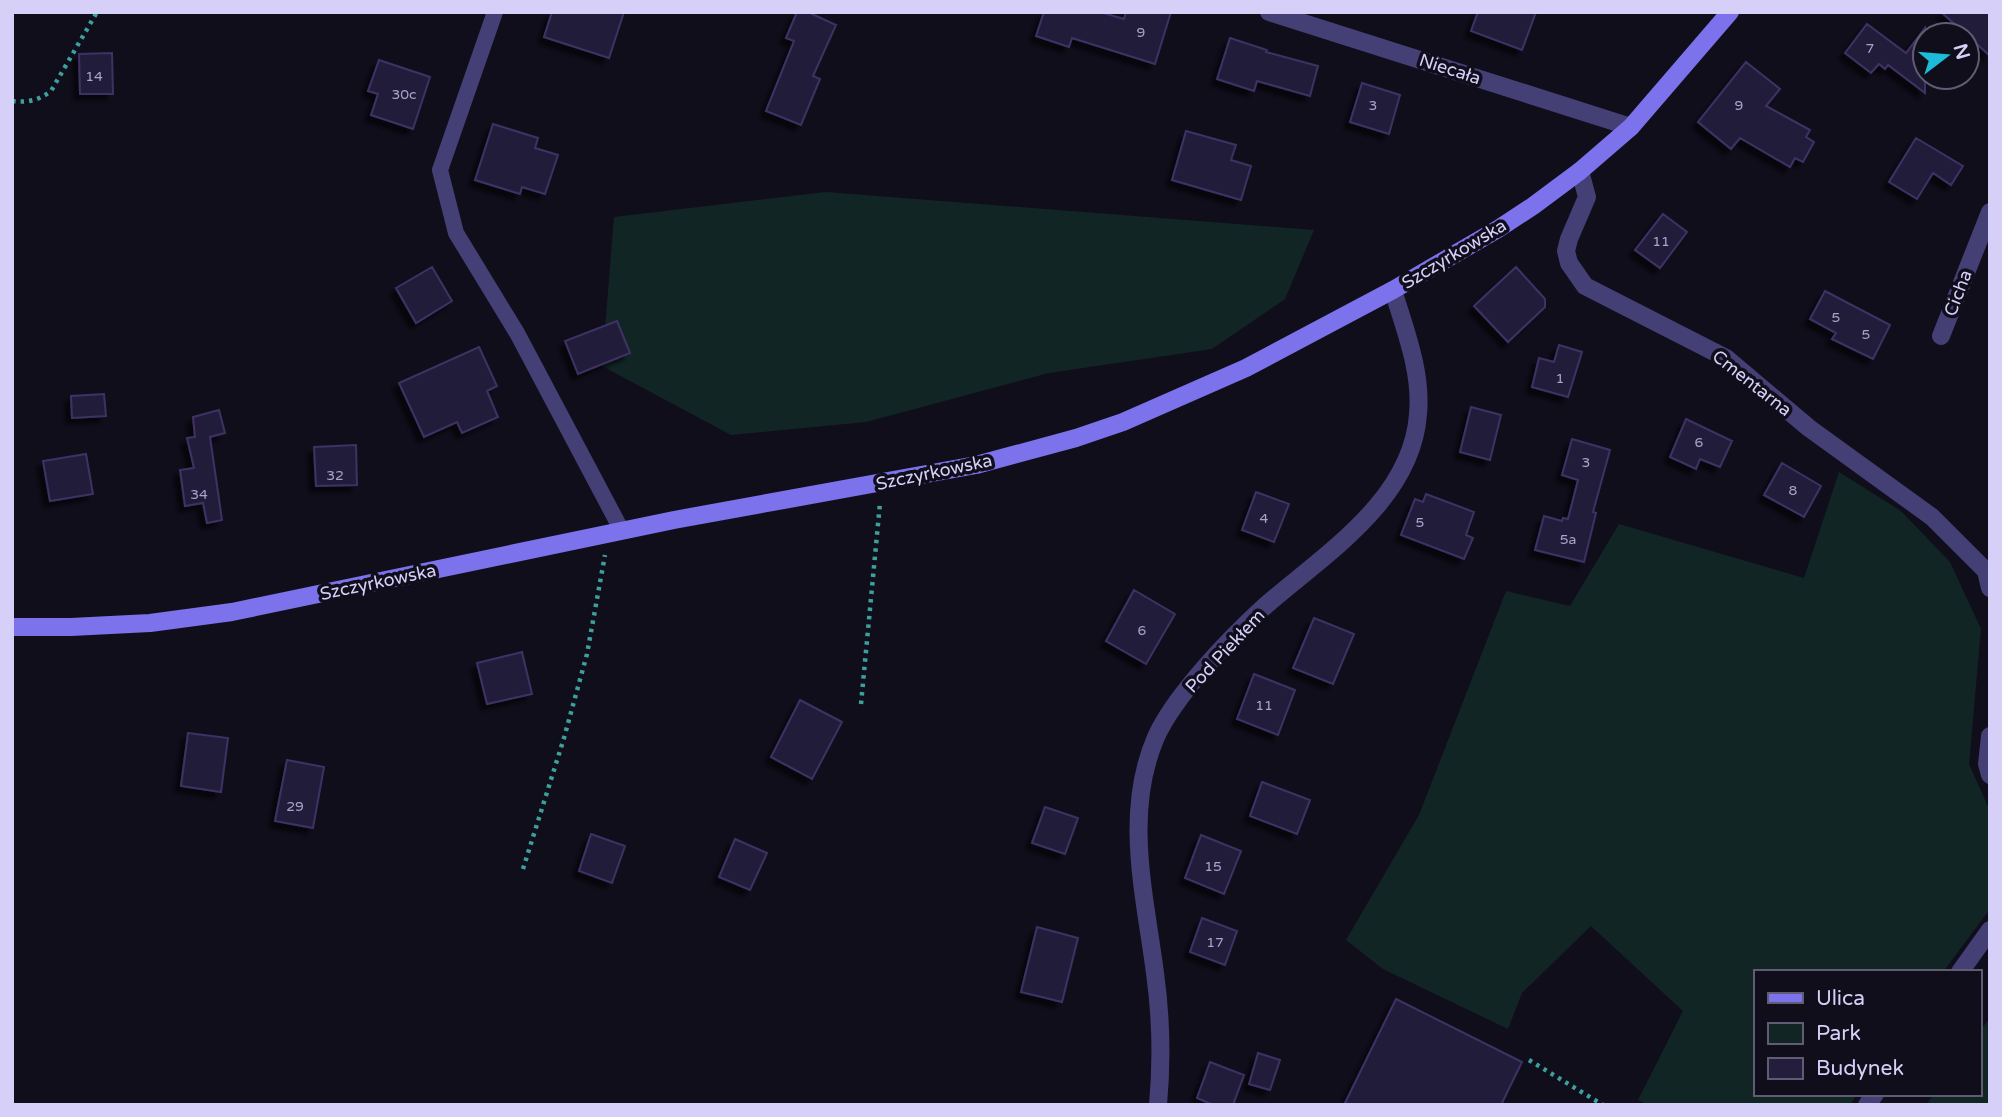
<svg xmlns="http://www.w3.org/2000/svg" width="2002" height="1117" font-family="'Varela Round',sans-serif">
<defs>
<filter id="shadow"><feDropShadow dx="-6" dy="6" stdDeviation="2" flood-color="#0009"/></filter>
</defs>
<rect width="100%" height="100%" fill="#110e1c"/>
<path fill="#122525" d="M 826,192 L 1314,230 L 1285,299 L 1212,349 L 1049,373 L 866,422 L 731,435 L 602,366 L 614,217 Z
M 1839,472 L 1901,511 L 1950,562 L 1981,629 L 1969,764 L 1990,811 L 1990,909 L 1943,972 L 1755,972 L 1755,1094 L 1857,1094 L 1850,1105 L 1648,1105 L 1638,1100 L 1683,1011 L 1591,926 L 1522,993 L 1508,1029 L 1383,969 L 1346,940 L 1419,815 L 1506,591 L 1570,606 L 1619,524 L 1804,578 Z
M 1990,1018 L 1990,1105 L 1926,1105 L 1934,1094 L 1979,1094 L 1979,1032 Z"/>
<path fill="#241d3b" stroke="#3e3264" stroke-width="2" filter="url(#shadow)" d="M 552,12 L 624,12 L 609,58 L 544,37 Z
M 797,12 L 808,12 L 836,25 L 813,76 L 820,79 L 801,125 L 766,111 L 794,41 L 786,38 Z
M 1044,12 L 1100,12 L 1124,19 L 1126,12 L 1171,12 L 1155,64 L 1072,38 L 1069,47 L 1036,36 Z
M 1478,12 L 1536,12 L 1522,50 L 1471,31 Z
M 1941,12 L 1990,12 L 1990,56 L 1967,35 Z
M 1867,24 L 1906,53 L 1925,28 L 1925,93 L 1888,65 L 1885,69 L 1879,64 L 1871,73 L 1845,53 Z
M 1230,38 L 1267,50 L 1266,52 L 1318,66 L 1310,96 L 1257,81 L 1254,91 L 1217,79 Z
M 112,53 L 113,94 L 80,94 L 79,54 Z
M 379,60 L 430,77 L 413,129 L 371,115 L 378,94 L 368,91 Z
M 1746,62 L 1780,89 L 1766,106 L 1810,130 L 1806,137 L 1814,142 L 1803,162 L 1795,158 L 1790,167 L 1740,138 L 1731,149 L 1698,122 Z
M 1362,83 L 1400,95 L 1389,134 L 1350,122 Z
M 493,124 L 538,138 L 535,148 L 558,155 L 545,194 L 522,187 L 520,194 L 475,180 Z
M 1186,131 L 1236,145 L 1231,160 L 1251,166 L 1241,200 L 1172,180 Z
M 1916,138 L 1963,166 L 1951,185 L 1933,173 L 1917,199 L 1889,182 Z
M 1663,214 L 1687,232 L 1660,268 L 1635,250 Z
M 432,267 L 452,301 L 416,323 L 396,288 Z
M 1516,267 L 1545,299 L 1545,307 L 1508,342 L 1474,306 Z
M 1825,291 L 1890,325 L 1873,359 L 1832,339 L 1836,333 L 1810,319 Z
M 617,321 L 630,353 L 578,374 L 565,341 Z
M 1559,345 L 1582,352 L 1568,397 L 1532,387 L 1539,358 L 1554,362 Z
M 479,347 L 497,386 L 487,391 L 498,417 L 462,433 L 457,422 L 424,437 L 399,383 Z
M 104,394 L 106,416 L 72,418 L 71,396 Z
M 1471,407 L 1501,415 L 1490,460 L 1460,452 Z
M 219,410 L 225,433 L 210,437 L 222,520 L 207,523 L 203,503 L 185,506 L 180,470 L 194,468 L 187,438 L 195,437 L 193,417 Z
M 1686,419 L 1732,441 L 1720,467 L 1700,459 L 1696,469 L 1670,457 Z
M 1572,439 L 1610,450 L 1593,512 L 1596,513 L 1584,562 L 1535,550 L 1544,516 L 1562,521 L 1563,518 L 1568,519 L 1578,480 L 1562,475 Z
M 356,445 L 357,485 L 316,486 L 314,447 Z
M 86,454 L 93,494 L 50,501 L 43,461 Z
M 1782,463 L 1821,486 L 1804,517 L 1764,495 Z
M 1256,492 L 1289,504 L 1274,542 L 1242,530 Z
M 1426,494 L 1474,512 L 1466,535 L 1473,538 L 1464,559 L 1401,535 L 1415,499 L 1423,502 Z
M 1134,590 L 1175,614 L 1146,664 L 1106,641 Z
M 1314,618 L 1354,634 L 1333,684 L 1293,668 Z
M 522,652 L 532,694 L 487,704 L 477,663 Z
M 1254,674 L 1295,690 L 1278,735 L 1237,719 Z
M 800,700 L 842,722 L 812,779 L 771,757 Z
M 188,733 L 228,738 L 221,792 L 181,786 Z
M 287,760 L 324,767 L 313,828 L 275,821 Z
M 1262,782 L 1310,800 L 1297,834 L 1250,816 Z
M 1045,807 L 1078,818 L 1065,854 L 1032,843 Z
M 591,834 L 625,846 L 612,883 L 579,871 Z
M 1201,835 L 1241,851 L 1224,894 L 1185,878 Z
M 735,839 L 767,853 L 750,890 L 719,877 Z
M 1202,918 L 1237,931 L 1225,965 L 1190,952 Z
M 1037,927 L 1078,938 L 1062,1002 L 1021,992 Z
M 1396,999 L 1522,1062 L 1501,1105 L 1344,1105 Z
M 1258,1053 L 1280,1060 L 1270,1090 L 1249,1084 Z
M 1210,1062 L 1244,1075 L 1233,1105 L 1213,1105 L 1197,1098 Z"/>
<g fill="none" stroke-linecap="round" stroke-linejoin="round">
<path stroke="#3ca09f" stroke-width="4.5" stroke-dasharray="3.5 5" stroke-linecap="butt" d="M 12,101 C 28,103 39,100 51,91 L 97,12
M 861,704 L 880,503
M 523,869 L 564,738 L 587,654 L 605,555
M 1529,1060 L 1603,1105"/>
<path stroke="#443f75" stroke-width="16" d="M 495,12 L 440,170 L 456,233 L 517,333 L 622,531"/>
<path stroke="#443f75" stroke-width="18" d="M 1269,12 L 1631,127
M 1580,171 L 1587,197 L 1569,239 L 1566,251 L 1569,263 L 1585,286 L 1726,358 L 1809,428 L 1932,517 L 1986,571 L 1990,588
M 1941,336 L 1990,212
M 1990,736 L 1987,764 L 1990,775
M 1960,972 L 1990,930
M 1158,1105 C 1162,1061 1161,1016 1155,973 C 1145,895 1123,813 1156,737 C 1175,695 1230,638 1264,607 C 1323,555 1412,501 1418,414 C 1422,372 1405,330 1393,290
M 1867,1105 L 1875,1094"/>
<path stroke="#7c73ec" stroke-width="18" d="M 12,627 L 71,627 L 150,623 L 232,612 L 674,520 L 976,465 L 1076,438 L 1123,422 L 1246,368 L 1393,290 L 1498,229 L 1533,206 L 1580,171 L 1631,127 L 1730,12"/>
</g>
<g text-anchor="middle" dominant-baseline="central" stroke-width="7" stroke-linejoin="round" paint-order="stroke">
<g font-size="14" fill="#aaa3ca">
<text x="1141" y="32">9</text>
<text x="1870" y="48">7</text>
<text x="94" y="76">14</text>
<text x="404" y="94">30c</text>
<text x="1373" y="105">3</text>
<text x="1739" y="105">9</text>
<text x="1661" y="241">11</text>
<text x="1836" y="317">5</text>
<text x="1866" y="334">5</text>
<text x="1560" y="378">1</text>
<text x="1699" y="442">6</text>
<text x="1586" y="462">3</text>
<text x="335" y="475">32</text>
<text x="1793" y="490">8</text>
<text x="199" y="494">34</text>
<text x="1264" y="518">4</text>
<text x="1420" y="522">5</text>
<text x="1568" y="539">5a</text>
<text x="1142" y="630">6</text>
<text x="1264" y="705">11</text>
<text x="295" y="806">29</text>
<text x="1213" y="866">15</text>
<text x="1215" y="942">17</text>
</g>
<g font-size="18" fill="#d6d0f9" stroke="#110e1c">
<text transform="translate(1450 69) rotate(18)">Niecała</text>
<text transform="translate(1454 254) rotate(-31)">Szczyrkowska</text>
<text transform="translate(1958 293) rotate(-69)">Cicha</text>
<text transform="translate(1752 383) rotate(38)">Cmentarna</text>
<text transform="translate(934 472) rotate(-12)">Szczyrkowska</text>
<text transform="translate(378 582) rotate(-12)">Szczyrkowska</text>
<text transform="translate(1225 651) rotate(-47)">Pod Piekłem</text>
</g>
</g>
<rect width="2002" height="1117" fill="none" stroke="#d6d0f9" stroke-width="28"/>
<rect x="1754" y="970" width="228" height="126" fill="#110e1c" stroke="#605c74" stroke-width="2"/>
<rect x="1768" y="993" width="35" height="10" fill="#7c73ec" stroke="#605c74" stroke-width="2"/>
<text x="1816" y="1005" font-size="21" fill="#d6d0f9">Ulica</text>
<rect x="1768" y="1023" width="35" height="21" fill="#122525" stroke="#605c74" stroke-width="2"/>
<text x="1816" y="1040" font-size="21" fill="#d6d0f9">Park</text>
<rect x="1768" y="1058" width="35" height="21" fill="#241d3b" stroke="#605c74" stroke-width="2"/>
<text x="1816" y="1075" font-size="21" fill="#d6d0f9">Budynek</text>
<g transform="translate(1946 56) rotate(74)"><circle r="33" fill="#110e1c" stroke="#605c74" stroke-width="2"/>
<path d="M0-5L12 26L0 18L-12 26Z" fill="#1dbbd8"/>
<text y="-10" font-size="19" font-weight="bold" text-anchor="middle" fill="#d6d0f9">N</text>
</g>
</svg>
